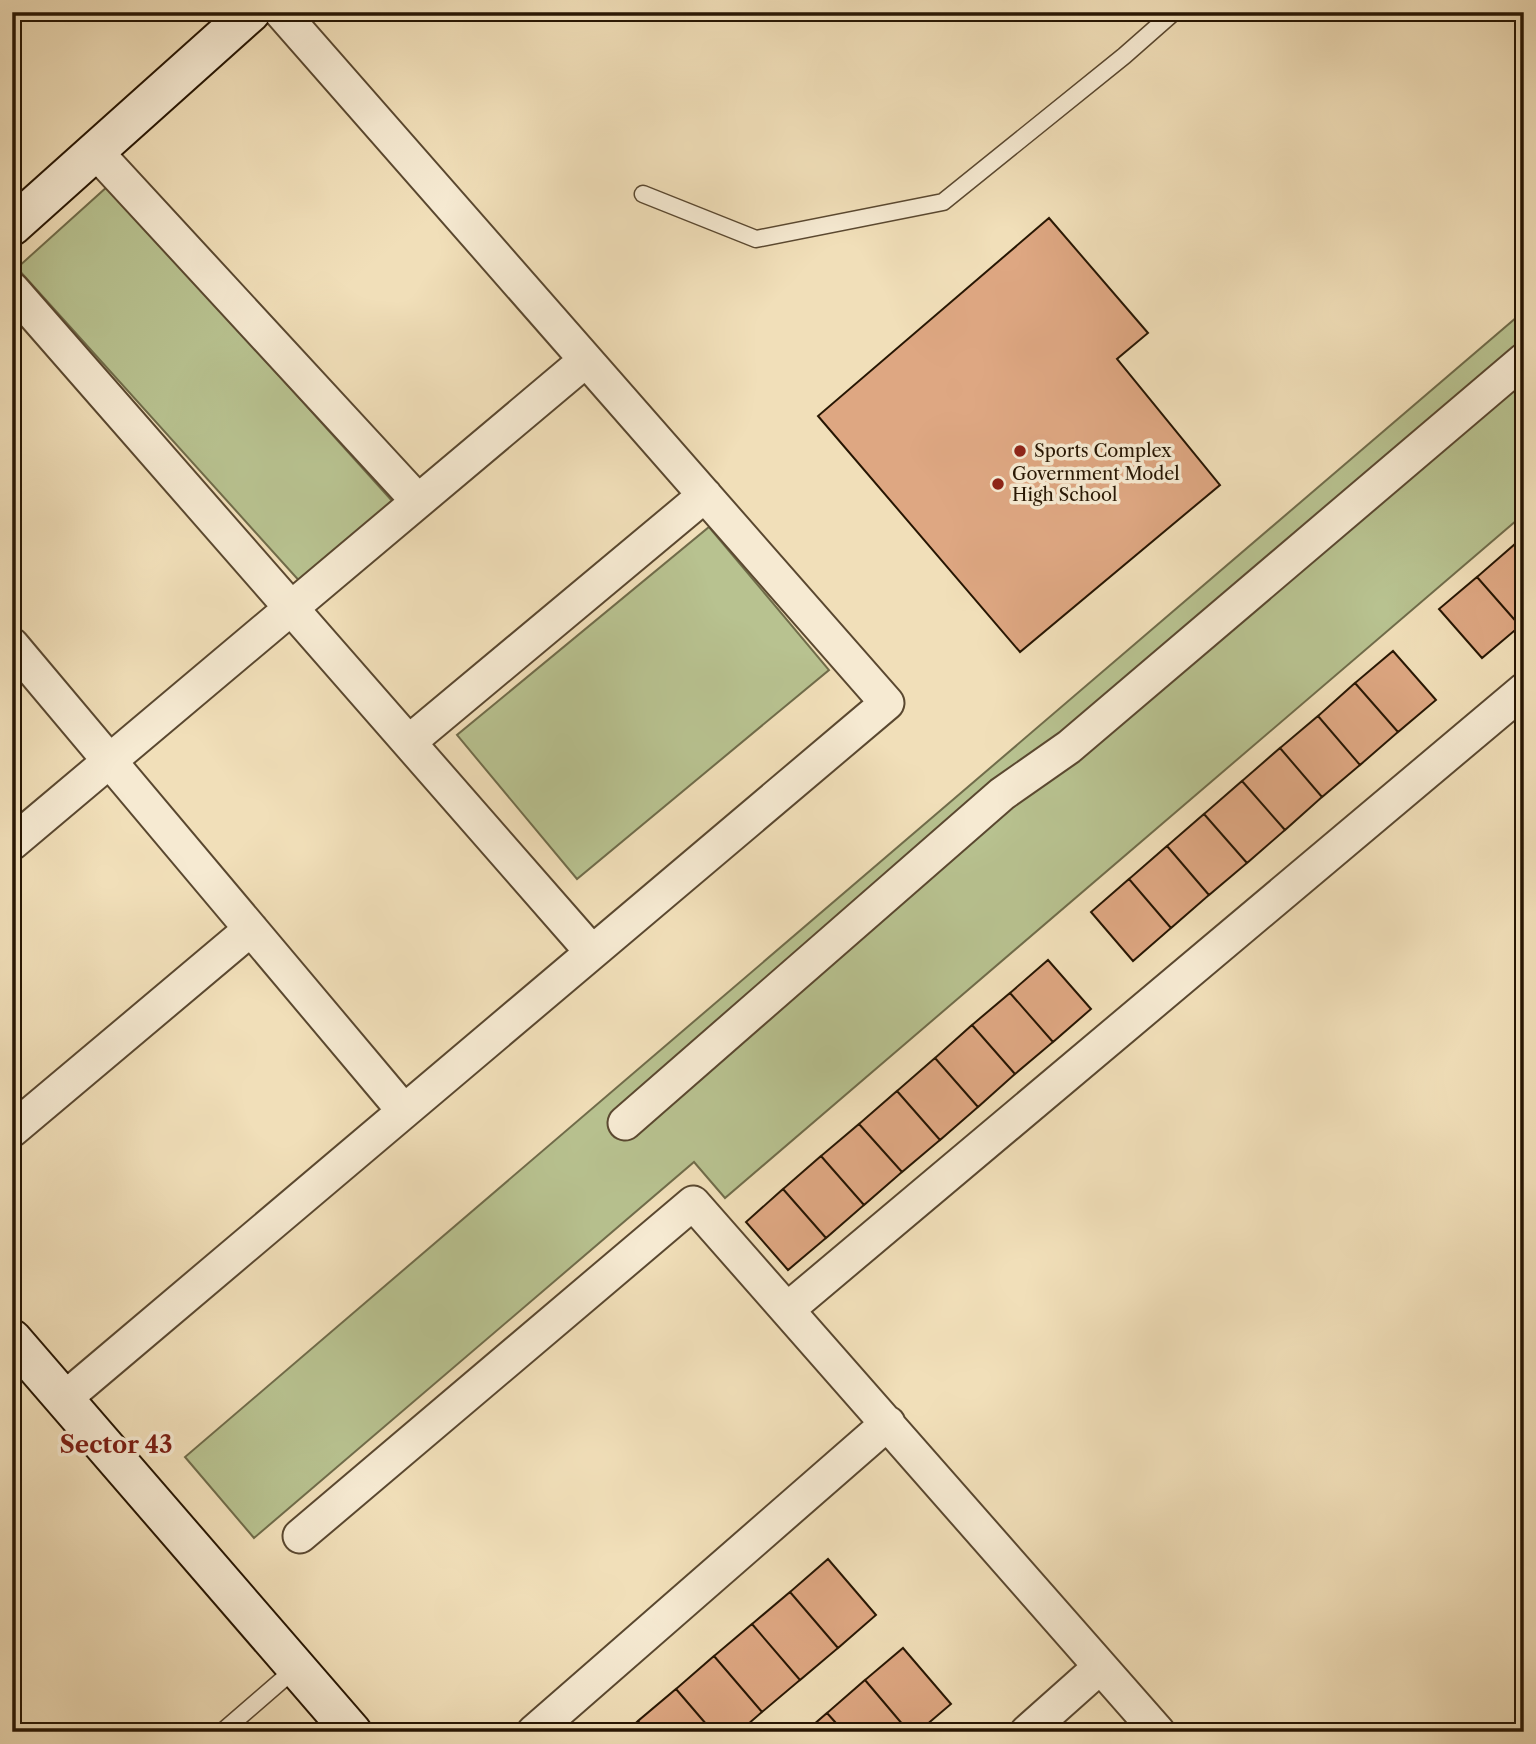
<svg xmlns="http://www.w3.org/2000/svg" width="1536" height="1744" font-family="'Libre Caslon Text',serif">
<rect width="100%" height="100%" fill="#f1dfb9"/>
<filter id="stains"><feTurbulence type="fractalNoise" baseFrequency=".00286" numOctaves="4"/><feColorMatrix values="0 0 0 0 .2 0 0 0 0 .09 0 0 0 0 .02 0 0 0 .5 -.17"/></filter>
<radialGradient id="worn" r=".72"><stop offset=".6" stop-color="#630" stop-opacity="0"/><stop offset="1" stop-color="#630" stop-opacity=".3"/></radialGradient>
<path fill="#b8c290" stroke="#706c4a" stroke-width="2" d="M 108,186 L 394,503 L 303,585 L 17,268 Z
M 1524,311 L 1524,514 L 725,1198 L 694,1162 L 254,1538 L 185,1457 Z
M 709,527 L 829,670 L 577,879 L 457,735 Z"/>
<path fill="#dea782" stroke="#271603" stroke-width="2" d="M 1049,218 L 1148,333 L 1117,359 L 1220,485 L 1020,652 L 818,416 Z
M 1524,536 L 1524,555 L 1515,544 Z
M 1515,544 L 1524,555 L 1524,622 L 1520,626 L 1477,577 Z
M 1477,577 L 1520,626 L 1482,658 L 1439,609 Z
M 1393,651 L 1436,700 L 1398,732 L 1355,683 Z
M 1355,683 L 1398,732 L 1360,765 L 1318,716 Z
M 1318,716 L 1360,765 L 1322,797 L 1280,748 Z
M 1280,748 L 1322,797 L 1285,830 L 1242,781 Z
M 1242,781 L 1285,830 L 1247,863 L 1204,814 Z
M 1204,814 L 1247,863 L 1209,895 L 1167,846 Z
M 1167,846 L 1209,895 L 1171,928 L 1129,879 Z
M 1129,879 L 1171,928 L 1133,961 L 1091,912 Z
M 1048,960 L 1091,1009 L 1053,1042 L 1010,993 Z
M 1010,993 L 1053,1042 L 1015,1074 L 972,1025 Z
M 972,1025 L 1015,1074 L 978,1107 L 935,1058 Z
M 935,1058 L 978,1107 L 940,1140 L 897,1091 Z
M 897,1091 L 940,1140 L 902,1172 L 859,1124 Z
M 859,1124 L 902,1172 L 864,1205 L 821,1156 Z
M 821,1156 L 864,1205 L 826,1238 L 783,1189 Z
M 783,1189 L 826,1238 L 788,1270 L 746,1222 Z
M 828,1559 L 876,1615 L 838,1648 L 790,1592 Z
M 790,1592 L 838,1648 L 800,1680 L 752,1624 Z
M 752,1624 L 800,1680 L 762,1712 L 714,1656 Z
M 903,1648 L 951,1704 L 918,1732 L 909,1732 L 865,1680 Z
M 714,1656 L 762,1712 L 739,1732 L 713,1732 L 676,1689 Z
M 865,1680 L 909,1732 L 844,1732 L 827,1713 Z
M 676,1689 L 713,1732 L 647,1732 L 638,1721 Z
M 827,1713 L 844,1732 L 805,1732 Z
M 638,1721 L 647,1732 L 626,1732 Z"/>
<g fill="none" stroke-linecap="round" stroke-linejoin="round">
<defs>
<path id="lane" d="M 643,194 L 756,239 L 943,202 L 1124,56 L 1174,12
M 222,1732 L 296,1668"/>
<path id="street" d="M 96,152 L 418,501
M 12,289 L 592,952
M 12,645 L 404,1111
M 409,742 L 705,495
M 12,843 L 586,360
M 625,1123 L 1002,794 L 1069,747 L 1524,360
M 12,1130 L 251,929
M 788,1309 L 1524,690
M 64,1399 L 887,703 L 281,12
M 300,1536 L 693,1203 L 1158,1732
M 534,1732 L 888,1423
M 1027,1732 L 1100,1667"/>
<path id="secondary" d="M 12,226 L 251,12
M 12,1339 L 352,1732"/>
</defs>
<use href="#lane" stroke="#5a4830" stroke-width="19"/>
<use href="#street" stroke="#5a4830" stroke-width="37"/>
<use href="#secondary" stroke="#271603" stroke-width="42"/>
<use href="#lane" stroke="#f6ead2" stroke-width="16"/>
<use href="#street" stroke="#f6ead2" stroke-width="33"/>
<use href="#secondary" stroke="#f6ead2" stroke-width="38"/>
</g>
<g fill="#8f2418" stroke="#f6ead2" stroke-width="2.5">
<circle cx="1020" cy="451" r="7"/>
<circle cx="998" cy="484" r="7"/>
</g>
<g text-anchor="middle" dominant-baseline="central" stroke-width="7" stroke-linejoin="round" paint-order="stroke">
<g font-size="18" fill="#271603" stroke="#f6ead2" text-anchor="start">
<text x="1034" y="451">Sports Complex</text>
<text x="1012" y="474">Government Model<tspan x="1012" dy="21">High School</tspan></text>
</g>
<g font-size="24" font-weight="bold" fill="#7a1f14" stroke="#f6ead2">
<text x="116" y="1444">Sector 43</text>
</g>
</g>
<rect width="1536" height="1744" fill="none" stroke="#f1dfb9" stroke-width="42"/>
<rect x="14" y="14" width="1508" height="1716" fill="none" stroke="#271603" stroke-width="3.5"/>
<rect x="21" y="21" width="1494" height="1702" fill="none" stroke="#271603" stroke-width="2"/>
<rect width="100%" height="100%" filter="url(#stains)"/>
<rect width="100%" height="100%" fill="url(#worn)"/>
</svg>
